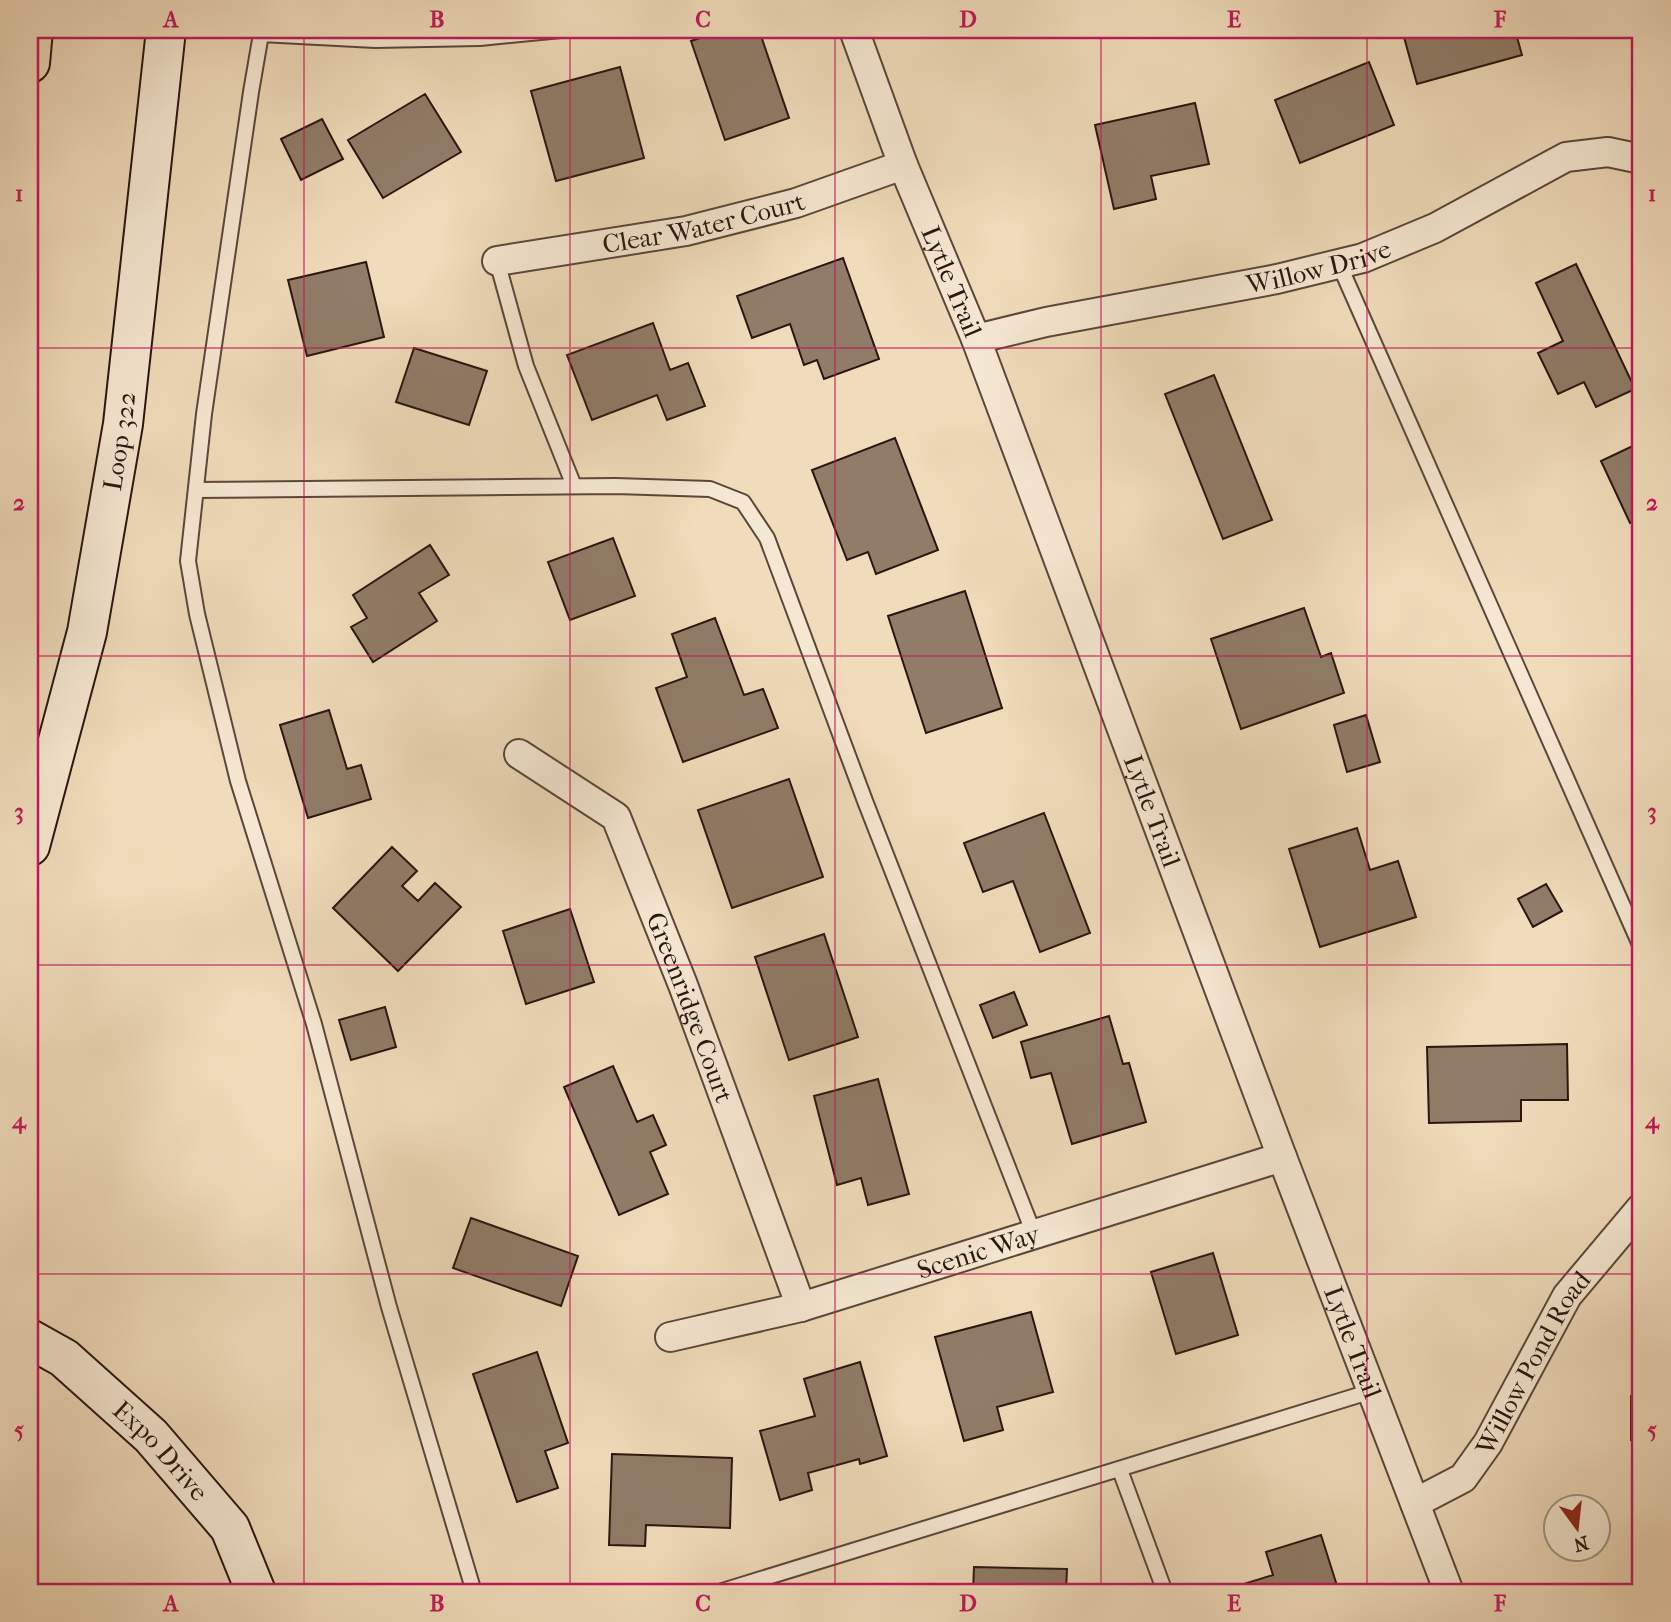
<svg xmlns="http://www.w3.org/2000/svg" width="1671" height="1622" font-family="'IM FELL French Canon',serif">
<rect width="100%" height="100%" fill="#f0dbba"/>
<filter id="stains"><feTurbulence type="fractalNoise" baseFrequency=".00286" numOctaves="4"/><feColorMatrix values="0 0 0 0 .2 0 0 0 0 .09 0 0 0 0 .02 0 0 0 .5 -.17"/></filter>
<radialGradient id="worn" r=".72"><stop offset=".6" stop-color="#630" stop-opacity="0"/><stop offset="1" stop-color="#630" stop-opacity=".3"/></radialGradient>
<path fill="#907c68" stroke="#291610" stroke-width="2" d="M 724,30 L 759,30 L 789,118 L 725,140 L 691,41 Z
M 1402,30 L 1515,30 L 1522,55 L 1417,84 Z
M 1369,62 L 1394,125 L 1300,163 L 1275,100 Z
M 620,67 L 644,158 L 556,181 L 531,91 Z
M 425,94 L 461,152 L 383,198 L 348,140 Z
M 1195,103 L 1209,164 L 1151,176 L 1156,199 L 1114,209 L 1095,125 Z
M 322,119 L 343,159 L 301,180 L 281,139 Z
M 843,258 L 879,359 L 824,379 L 817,360 L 804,365 L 790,324 L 752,338 L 737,296 Z
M 366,262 L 384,337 L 307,356 L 288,280 Z
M 1576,264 L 1635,389 L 1596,407 L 1584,382 L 1558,394 L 1538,353 L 1563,341 L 1536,283 Z
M 653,323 L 670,370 L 688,363 L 705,406 L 667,420 L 657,395 L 592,420 L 567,355 Z
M 414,348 L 487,371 L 469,425 L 396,402 Z
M 1214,375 L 1272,520 L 1223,539 L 1165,394 Z
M 895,438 L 938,550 L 876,574 L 868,552 L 847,560 L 812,470 Z
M 1641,442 L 1641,518 L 1630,523 L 1601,461 Z
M 613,538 L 635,596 L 570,620 L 548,562 Z
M 430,545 L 449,575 L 419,593 L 437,621 L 373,662 L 351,627 L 367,618 L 353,595 Z
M 965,591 L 1002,708 L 926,733 L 888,616 Z
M 1304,608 L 1321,657 L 1331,653 L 1344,693 L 1241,729 L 1211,639 Z
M 715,618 L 744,695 L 763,689 L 778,728 L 683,762 L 656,688 L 687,677 L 672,634 Z
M 329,710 L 347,769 L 361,765 L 371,799 L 308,818 L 280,725 Z
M 1366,715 L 1380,762 L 1347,772 L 1334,725 Z
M 789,779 L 823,877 L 732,908 L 698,810 Z
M 1044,813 L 1090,933 L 1040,952 L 1013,881 L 983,892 L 964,843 Z
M 1357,828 L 1370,870 L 1398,861 L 1416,917 L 1320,947 L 1289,849 Z
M 392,847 L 417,871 L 402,886 L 418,901 L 435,883 L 461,907 L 398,971 L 333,908 Z
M 1546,884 L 1562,911 L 1533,927 L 1518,899 Z
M 570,909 L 594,982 L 526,1004 L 503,931 Z
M 824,934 L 858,1037 L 789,1060 L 755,957 Z
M 1014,992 L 1027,1025 L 993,1038 L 980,1005 Z
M 385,1007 L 396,1047 L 351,1060 L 339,1020 Z
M 1109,1016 L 1123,1064 L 1129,1063 L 1146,1122 L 1072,1144 L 1051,1073 L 1031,1078 L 1021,1042 Z
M 1567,1044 L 1568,1100 L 1521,1100 L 1521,1121 L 1429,1123 L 1427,1047 Z
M 613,1066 L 637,1122 L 653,1115 L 666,1145 L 650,1152 L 668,1194 L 619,1215 L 564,1087 Z
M 878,1079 L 909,1194 L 868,1205 L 861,1178 L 837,1185 L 814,1096 Z
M 471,1218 L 578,1256 L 561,1306 L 453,1268 Z
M 1213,1253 L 1238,1335 L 1176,1354 L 1151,1272 Z
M 1031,1312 L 1053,1392 L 997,1407 L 1003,1430 L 964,1441 L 935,1337 Z
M 537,1352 L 568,1443 L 545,1451 L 558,1488 L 517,1502 L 473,1374 Z
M 860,1362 L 887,1456 L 860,1464 L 859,1459 L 808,1473 L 812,1490 L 780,1500 L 760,1431 L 815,1416 L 804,1379 Z
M 1631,1396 L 1641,1396 L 1641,1440 L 1631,1440 Z
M 612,1454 L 732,1458 L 730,1528 L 646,1525 L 645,1546 L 609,1545 Z
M 1321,1535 L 1339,1592 L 1225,1592 L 1224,1590 L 1273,1575 L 1266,1552 Z
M 974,1567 L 1067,1569 L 1066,1592 L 973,1592 Z"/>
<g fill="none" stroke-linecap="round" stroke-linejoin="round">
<defs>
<path id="lane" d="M 497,261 L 526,366 L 574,486
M 1339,264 L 1641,947
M 197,490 L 616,486 L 710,489 L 743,502 L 767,538 L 865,801 L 1034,1234
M 1120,1470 L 1165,1592
M 474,1592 L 389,1307 L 314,1024 L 238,781 L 197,614 L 188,561 L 204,414 L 251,92 L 261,34 L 375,40 L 480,38 L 561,30
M 719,1592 L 1372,1391"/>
<g id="street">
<path id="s1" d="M 854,30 L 903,165 L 976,339 L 1282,1157 L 1449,1592"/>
<path id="s2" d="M 497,261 L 686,231 L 796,203 L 903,165"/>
<path id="s3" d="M 976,339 L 1046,322 L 1277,279 L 1363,258 L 1435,228 L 1566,157 L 1608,152 L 1641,159"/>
<path id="s4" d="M 519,754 L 616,817 L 683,985 L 801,1307"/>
<path id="s5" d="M 670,1337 L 801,1307 L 1282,1157"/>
<path id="s6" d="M 1415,1503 L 1463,1478 L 1488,1443 L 1567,1296 L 1641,1208"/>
</g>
<g id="secondary">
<path id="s7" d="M 30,846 L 87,632 L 123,424 L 166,30"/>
<path id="s8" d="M 30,1339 L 64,1358 L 151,1436 L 230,1528 L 256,1592"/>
</g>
<path id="highway" d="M 30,63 L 33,30"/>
</defs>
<use href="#lane" stroke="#5b473a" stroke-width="18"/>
<use href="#street" stroke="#5b473a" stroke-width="32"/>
<use href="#secondary" stroke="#291610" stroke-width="42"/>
<use href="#highway" stroke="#291610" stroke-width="42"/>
<use href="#lane" stroke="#f5e8d2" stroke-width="14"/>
<use href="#street" stroke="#f5e8d2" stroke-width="28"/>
<use href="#secondary" stroke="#f5e8d2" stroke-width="38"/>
<use href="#highway" stroke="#f0dbba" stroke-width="38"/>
</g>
<path fill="none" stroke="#c2185b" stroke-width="2" stroke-opacity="0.55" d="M 304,30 L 304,1592M 570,30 L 570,1592M 835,30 L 835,1592M 1101,30 L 1101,1592M 1367,30 L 1367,1592M 30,348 L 1641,348M 30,656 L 1641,656M 30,965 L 1641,965M 30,1274 L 1641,1274"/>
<g text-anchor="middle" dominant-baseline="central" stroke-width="5" stroke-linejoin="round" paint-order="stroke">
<g font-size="26" fill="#291610" stroke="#f5e8d2">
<text stroke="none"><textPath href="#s2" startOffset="210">Clear Water Court</textPath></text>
<text stroke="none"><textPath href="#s3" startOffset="350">Willow Drive</textPath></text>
<text stroke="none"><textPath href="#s1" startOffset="270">Lytle Trail</textPath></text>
<text stroke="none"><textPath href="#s7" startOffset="415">Loop 322</textPath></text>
<text stroke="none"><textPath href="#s1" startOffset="836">Lytle Trail</textPath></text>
<text stroke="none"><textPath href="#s4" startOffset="320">Greenridge Court</textPath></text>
<text stroke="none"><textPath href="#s5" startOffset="320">Scenic Way</textPath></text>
<text stroke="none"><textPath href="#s1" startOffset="1404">Lytle Trail</textPath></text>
<text stroke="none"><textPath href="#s6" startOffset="189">Willow Pond Road</textPath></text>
<text stroke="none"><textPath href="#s8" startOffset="173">Expo Drive</textPath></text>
</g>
</g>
<rect width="1671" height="1622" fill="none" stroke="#f0dbba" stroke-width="77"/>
<g transform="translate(1577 1528) rotate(165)"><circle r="33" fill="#f5e8d2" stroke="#a39484" stroke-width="2"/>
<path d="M0-5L12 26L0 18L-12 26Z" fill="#8f2418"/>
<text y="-10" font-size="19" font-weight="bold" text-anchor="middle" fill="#291610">N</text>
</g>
<rect x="38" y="38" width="1594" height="1546" fill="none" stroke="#c2185b" stroke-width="2.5"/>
<g font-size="23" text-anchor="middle" font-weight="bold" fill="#c2185b">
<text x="171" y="27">A</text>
<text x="437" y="27">B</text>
<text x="703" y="27">C</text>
<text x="968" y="27">D</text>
<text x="1234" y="27">E</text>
<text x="1500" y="27">F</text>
<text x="19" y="201">1</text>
<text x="1652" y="201">1</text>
<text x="19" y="510">2</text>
<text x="1652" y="510">2</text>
<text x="19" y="819">3</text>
<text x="1652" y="819">3</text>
<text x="19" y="1128">4</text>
<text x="1652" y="1128">4</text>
<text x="19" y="1437">5</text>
<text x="1652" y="1437">5</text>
<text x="171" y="1611">A</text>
<text x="437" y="1611">B</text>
<text x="703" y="1611">C</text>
<text x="968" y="1611">D</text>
<text x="1234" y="1611">E</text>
<text x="1500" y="1611">F</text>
</g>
<rect width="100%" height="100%" filter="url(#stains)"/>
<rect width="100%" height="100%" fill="url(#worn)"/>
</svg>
